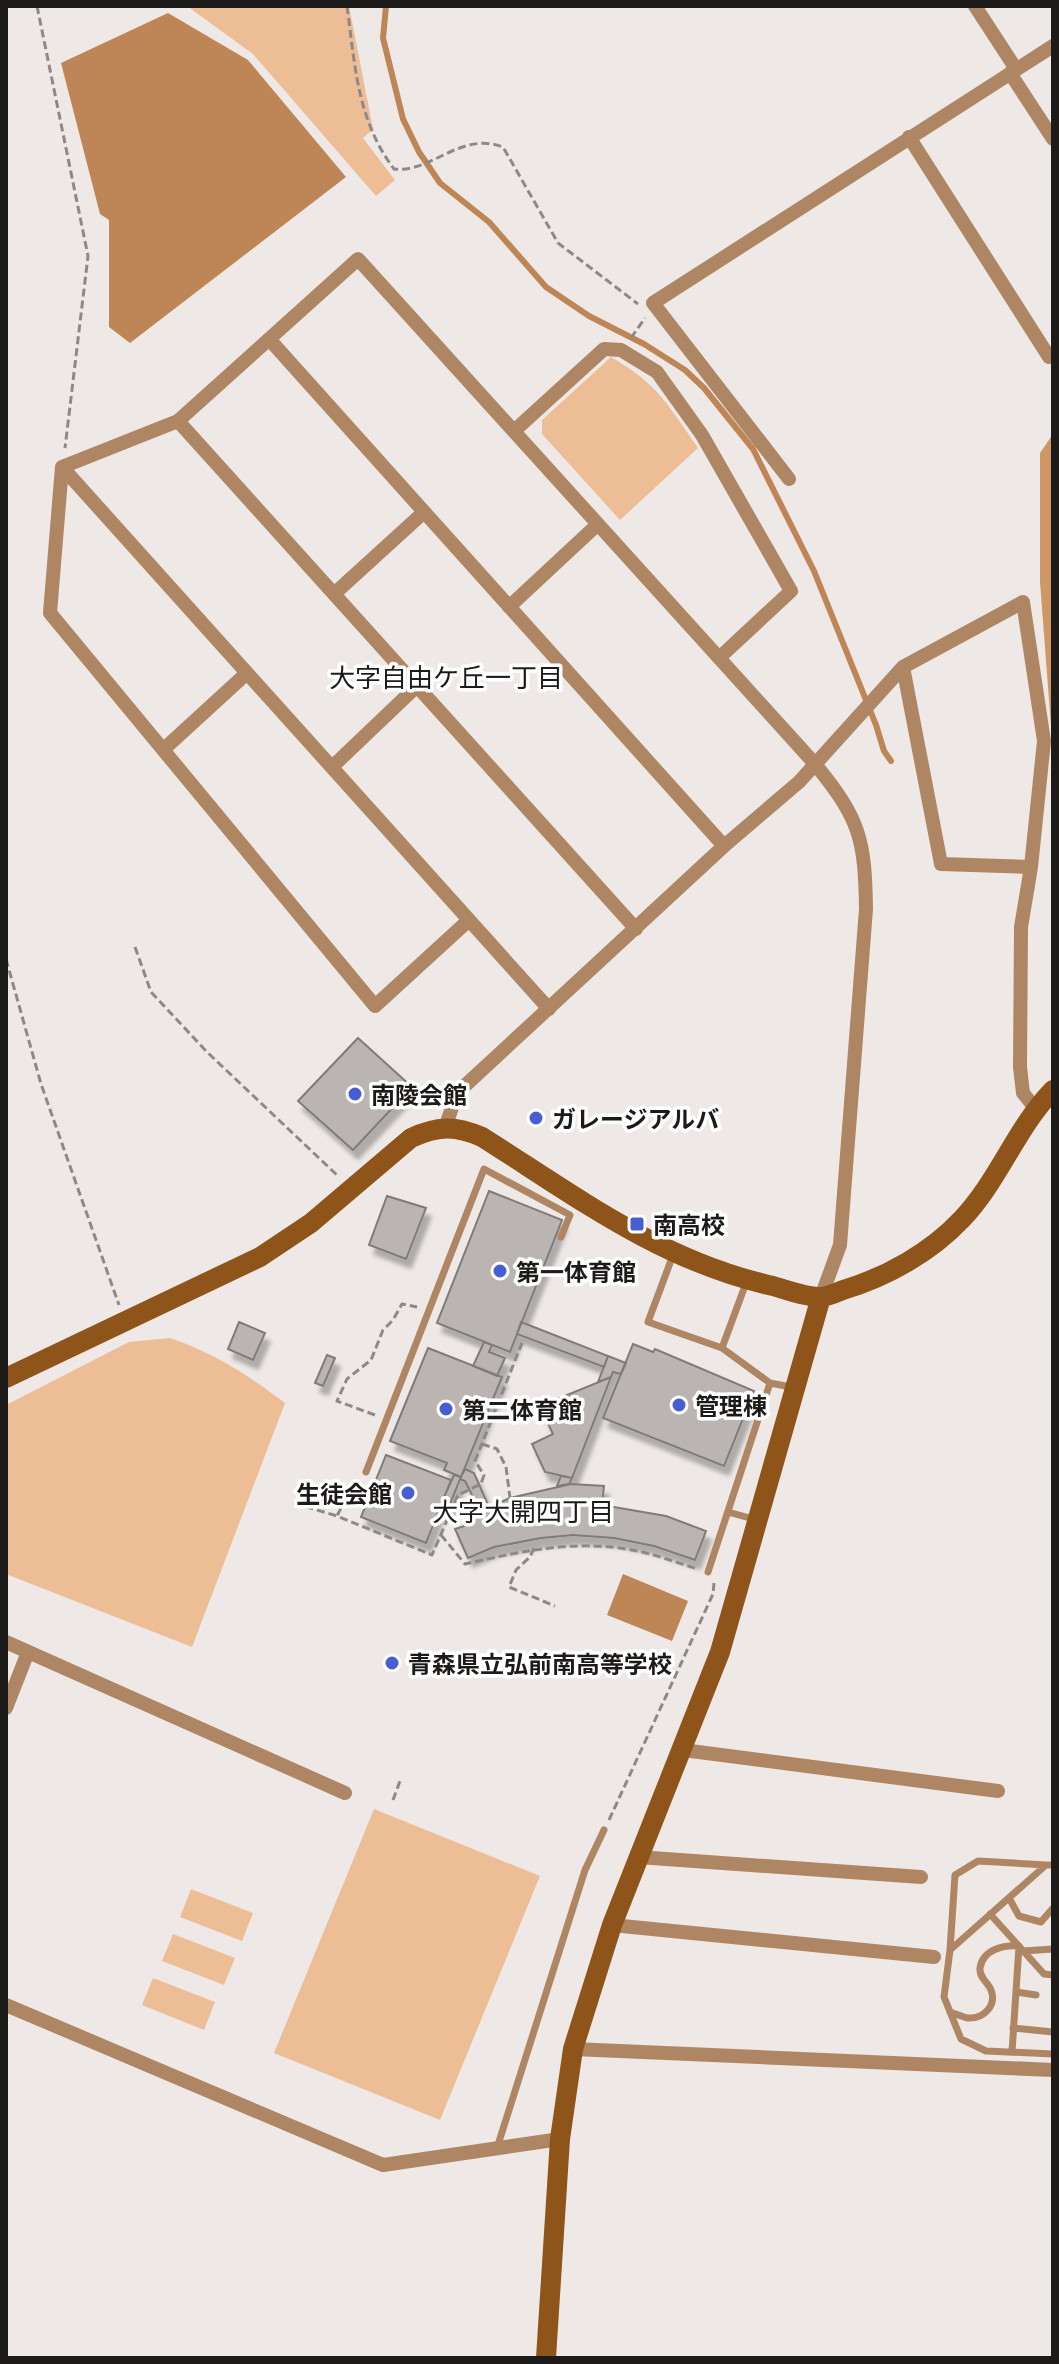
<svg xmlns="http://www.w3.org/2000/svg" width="1059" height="2364" font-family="'Playfair Display','Noto Sans JP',serif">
<defs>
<filter id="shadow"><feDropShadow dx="5" dy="9" stdDeviation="2" flood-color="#0004"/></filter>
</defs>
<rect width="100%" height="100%" fill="#eee9e6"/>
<path fill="#edbd96" d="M 187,6 L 349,6 L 373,129 L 363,138 L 395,180 L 376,196 L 253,54 Z
M 611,357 C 658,384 668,405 698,448 L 620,520 L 542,434 L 542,420 Z
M 170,1338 C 214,1353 248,1375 285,1403 L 192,1647 L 6,1574 L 6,1405 L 129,1342 Z
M 374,1809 L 540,1876 L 440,2120 L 274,2053 Z
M 191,1889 L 253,1913 L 242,1941 L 180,1917 Z
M 173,1934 L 235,1958 L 224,1985 L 162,1961 Z
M 153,1978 L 215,2002 L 204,2030 L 142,2005 Z"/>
<path fill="#cf9666" d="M 1053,434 L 1053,752 L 1040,582 L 1040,453 Z"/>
<path fill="#be8656" d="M 168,13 L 248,60 L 346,177 L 130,343 L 109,327 L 109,220 L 100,214 L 61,63 Z
M 623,1574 L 688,1601 L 672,1641 L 607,1615 Z"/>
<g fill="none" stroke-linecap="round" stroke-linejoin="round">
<path stroke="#be8656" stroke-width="6" d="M 386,6 L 383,38 L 403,119 L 419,152 L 440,183 L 489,222 L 546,287 L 589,316 L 644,344 L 685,370 L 704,388 L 753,449 L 814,571 L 876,725 L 884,751 L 891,761"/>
</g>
<path fill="#bab5b2" stroke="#7f7b78" stroke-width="2" filter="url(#shadow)" d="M 358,1038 L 412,1087 L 353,1150 L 298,1101 Z
M 489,1191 L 562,1220 L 510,1352 L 437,1323 Z
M 387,1196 L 426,1208 L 406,1259 L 369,1245 Z
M 239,1322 L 265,1333 L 253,1360 L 228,1349 Z
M 521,1322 L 608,1356 L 604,1367 L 517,1334 Z
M 484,1342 L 492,1345 L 489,1352 L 505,1358 L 497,1376 L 473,1366 Z
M 633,1344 L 653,1352 L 655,1349 L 754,1391 L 724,1466 L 603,1418 Z
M 428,1348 L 502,1377 L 461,1477 L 444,1470 L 447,1463 L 390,1441 Z
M 327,1355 L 335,1358 L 323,1386 L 315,1383 Z
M 608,1356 L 626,1363 L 621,1374 L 613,1372 L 611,1377 L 598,1382 Z
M 611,1377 L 572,1478 L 545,1472 L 532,1444 L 553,1434 L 540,1406 Z
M 386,1455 L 451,1480 L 426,1543 L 361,1517 Z
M 465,1469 L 474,1473 L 489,1507 L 480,1511 L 465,1481 L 460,1479 Z
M 454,1475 L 461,1477 L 448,1509 L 440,1506 Z
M 561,1476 L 572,1478 L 569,1484 L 557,1486 Z
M 571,1484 L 604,1486 L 602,1505 L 666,1516 L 706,1531 L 695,1560 L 654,1546 L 614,1538 L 573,1535 L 541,1538 L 494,1547 L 468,1558 L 455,1529 L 467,1525 L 466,1522 L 480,1511 L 510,1498 Z"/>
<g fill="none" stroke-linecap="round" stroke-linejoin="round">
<path stroke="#8d8987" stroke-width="3" stroke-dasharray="8 4" stroke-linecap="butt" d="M 37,6 L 88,256 L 65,448
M 347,6 C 355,65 357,120 394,169 C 433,173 459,131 503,147 L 558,243 L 638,304
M 631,338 L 645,318
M 135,947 L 151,992 L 207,1052 L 338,1176
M 6,959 L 41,1084 L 119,1305
M 375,1415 L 337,1401 L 347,1379 L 371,1360 L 383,1330 L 393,1320 L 402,1304 L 417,1307
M 482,1444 L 497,1449 L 506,1467 L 510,1498
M 362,1483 L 357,1494 L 347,1496 L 337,1516 L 432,1555 L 458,1495 L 481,1484 L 484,1475 L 475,1461 L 522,1343
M 294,1503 L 337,1516
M 441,1535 L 465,1564 C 519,1552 570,1540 626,1549 C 650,1552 674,1562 698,1569
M 534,1548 L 530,1557 L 516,1570 L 509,1587 L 555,1606
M 393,1800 L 400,1781
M 609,1820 L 713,1594 L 714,1583"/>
<path stroke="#af8664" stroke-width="7" d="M 673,1255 L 648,1322 L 722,1348 L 770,1383 L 791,1387
M 722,1348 L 746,1283
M 366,1472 L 484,1169 L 570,1215 L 561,1237
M 728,1512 L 757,1520
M 708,1572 L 770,1383
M 1053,1865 L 1046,1865 L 950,1950 L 944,1997 L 961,2039 L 986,2051 L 1053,2054
M 1009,1898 L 1019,1916 L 1041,1922 L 1053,1908
M 990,1914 L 1044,1974 L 1053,1975
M 950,1950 L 955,1875 L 978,1861 L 1046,1865
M 1023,1951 L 1053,1949
M 1016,1992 L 1036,1995
M 950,2012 C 956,2014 963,2017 968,2018 C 984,2019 997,2005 991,1990 C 988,1982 979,1978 980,1968 C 983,1949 1004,1945 1019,1946 L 1012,2052
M 1013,2028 L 1053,2032
M 497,2148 L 585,1870 L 604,1830"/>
<path stroke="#af8664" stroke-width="14" d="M 975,6 L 1016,69
M 1010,73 L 1053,139
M 909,137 L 1049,357 L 1053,355
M 269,339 L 724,846
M 178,421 L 636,929
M 514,431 L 604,349 L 621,350 L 657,372 L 702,435 L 791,591 L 719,658
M 62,467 L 178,421 L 358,259 L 815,764 C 860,819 865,839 866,909 L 840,1245 L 821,1297
M 62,467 L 50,613 L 375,1006 L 469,920
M 62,467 L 549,1009
M 789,479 L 653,303 L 1053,46
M 334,594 L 424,512
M 509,607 L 598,524
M 164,749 L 247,673
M 332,767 L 417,686
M 1031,867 L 1021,927 L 1020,1067 L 1023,1093 L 1035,1108
M 445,1128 L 457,1093 L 724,846 L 799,782 L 903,667 L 1023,602 L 1044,741 L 1031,867 L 941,864 L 903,667
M 6,1642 L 345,1793
M 6,1708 L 28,1652
M 683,1750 L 998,1791
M 638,1857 L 921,1877
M 612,1925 L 934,1957
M 6,2005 L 383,2165 L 560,2139
M 573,2049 L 1053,2070"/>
<path stroke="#8f5419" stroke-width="20" d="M 6,1378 L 260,1257 L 311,1223 L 411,1138 C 437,1126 455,1125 482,1137 C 577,1197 661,1261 773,1286 C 787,1290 805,1297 820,1297 C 827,1297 836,1293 843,1290 C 887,1277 931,1252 962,1219 C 999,1180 1016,1128 1053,1090
M 546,2358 L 560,2139 L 573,2049 L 612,1925 L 720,1652 L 821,1297"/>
</g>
<g fill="#475ed2" stroke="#fff" stroke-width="3">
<circle cx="355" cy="1094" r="8"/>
<circle cx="536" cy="1118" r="8"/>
<rect x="629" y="1216" width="16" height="16" rx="4"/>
<circle cx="500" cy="1271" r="8"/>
<circle cx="679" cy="1405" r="8"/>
<circle cx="446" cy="1409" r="8"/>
<circle cx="408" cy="1493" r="8"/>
<circle cx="392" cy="1663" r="8"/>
</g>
<g text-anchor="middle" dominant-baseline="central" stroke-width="7" stroke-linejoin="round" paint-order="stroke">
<g font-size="24" font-weight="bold" fill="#1d1b1a" stroke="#fff" text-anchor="start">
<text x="371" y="1094">南陵会館</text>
<text x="552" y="1118">ガレージアルバ</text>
<text x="653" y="1224">南高校</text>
<text x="516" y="1271">第一体育館</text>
<text x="695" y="1405">管理棟</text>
<text x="462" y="1409">第二体育館</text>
<text x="392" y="1493" text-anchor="end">生徒会館</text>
<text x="408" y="1663">青森県立弘前南高等学校</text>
</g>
<g font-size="26" fill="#1d1b1a" stroke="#fff">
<text x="446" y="676">大字自由ケ丘一丁目</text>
<text x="523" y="1510">大字大開四丁目</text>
</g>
</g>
<rect width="1059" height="2364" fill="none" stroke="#1d1b1a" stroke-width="16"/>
</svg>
